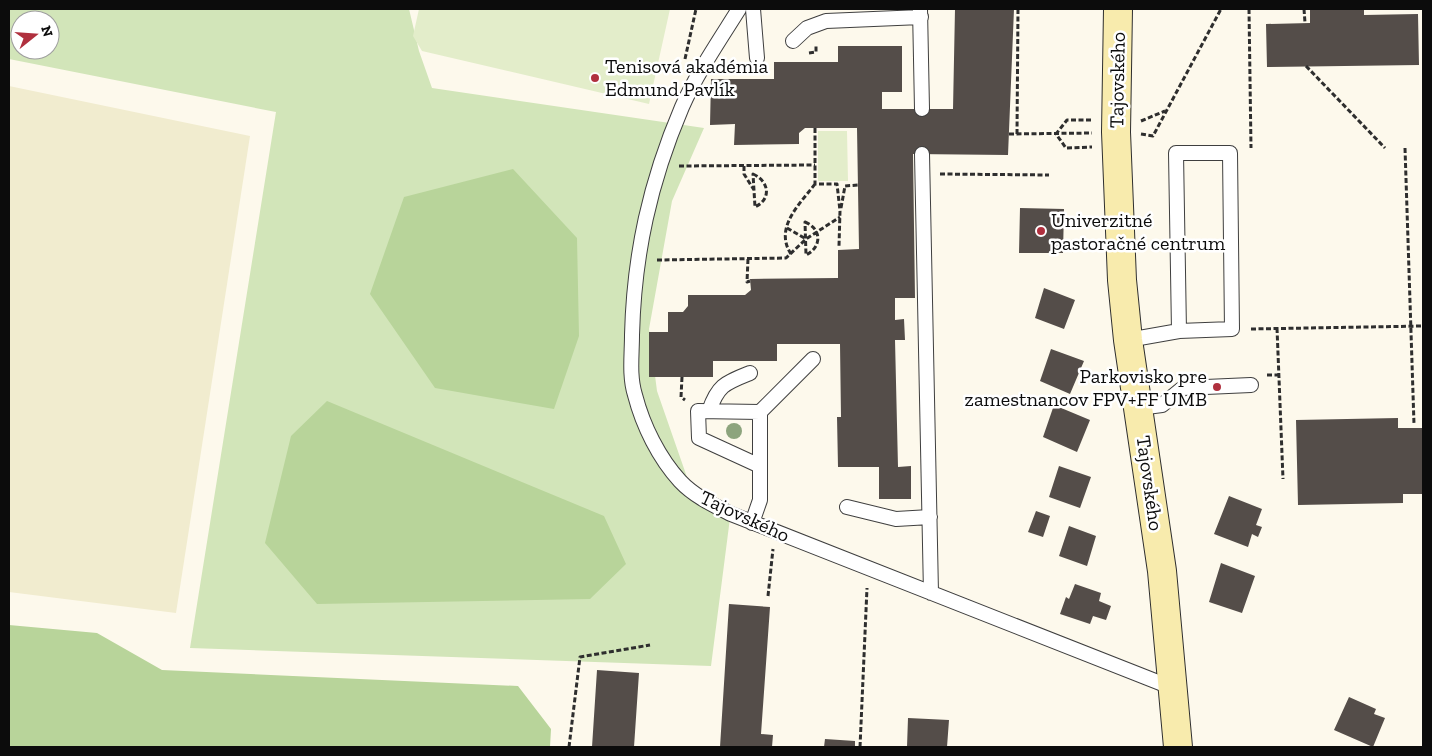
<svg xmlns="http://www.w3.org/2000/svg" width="1432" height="756" font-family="'Zilla Slab',serif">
<rect width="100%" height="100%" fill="#fdf9ec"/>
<path fill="#f1eccf" d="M 9,86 L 250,136 L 176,613 L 9,592 Z"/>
<path fill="#d2e5b9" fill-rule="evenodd" d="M 9,9 L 409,9 L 419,51 L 432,88 L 704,128 L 672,201 L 649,329 L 657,391 L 689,483 L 730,518 L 711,666 L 190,648 L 276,112 L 9,59 ZM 20,20 L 50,20 L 50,50 L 20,50 Z"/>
<path fill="#b8d49a" d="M 513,169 L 577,238 L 579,336 L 554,409 L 435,388 L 370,294 L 404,197 Z
M 327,401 L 604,516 L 626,564 L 590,599 L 317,604 L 265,543 L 291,436 Z
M 9,625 L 97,633 L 162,670 L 518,686 L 551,729 L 550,747 L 9,747 Z"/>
<path fill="#e3edca" d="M 419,9 L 670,9 L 649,104 L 422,51 L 413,36 Z
M 818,131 L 847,131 L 848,181 L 818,181 Z"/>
<path fill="#544d49" d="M 955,9 L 1014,9 L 1008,155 L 913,154 L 915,298 L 895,298 L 895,320 L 904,319 L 905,340 L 895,340 L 898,467 L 911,466 L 911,499 L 879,499 L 879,467 L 838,467 L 837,417 L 841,417 L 840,344 L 777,344 L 777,361 L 713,361 L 713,377 L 649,377 L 649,332 L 668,332 L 668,312 L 683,312 L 688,306 L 688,295 L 745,295 L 751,290 L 750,279 L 838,278 L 838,250 L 859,249 L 857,128 L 805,128 L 799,133 L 799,144 L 734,145 L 735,124 L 710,125 L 711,79 L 774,79 L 774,62 L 838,62 L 838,46 L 902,46 L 902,92 L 882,92 L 882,109 L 953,109 Z
M 1310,9 L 1364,9 L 1364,15 L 1418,14 L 1419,65 L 1267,67 L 1266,24 L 1310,23 Z
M 1020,208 L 1064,209 L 1063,253 L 1019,253 Z
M 1044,288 L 1075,300 L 1064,329 L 1035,318 Z
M 1051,349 L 1084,361 L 1070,394 L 1040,381 Z
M 1054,405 L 1090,420 L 1077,452 L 1043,437 Z
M 1398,418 L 1398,428 L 1423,428 L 1423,494 L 1403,494 L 1403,503 L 1298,505 L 1296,420 Z
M 1059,466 L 1091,477 L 1080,508 L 1049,497 Z
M 1229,496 L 1262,509 L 1256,525 L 1262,527 L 1258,537 L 1252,534 L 1248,547 L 1214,534 Z
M 1036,511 L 1050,516 L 1043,537 L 1028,532 Z
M 1069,526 L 1096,536 L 1087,566 L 1059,556 Z
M 1221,563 L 1255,576 L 1242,613 L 1209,602 Z
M 1075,584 L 1101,593 L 1099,601 L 1111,606 L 1106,620 L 1093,616 L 1090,624 L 1060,614 L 1066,597 L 1069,599 Z
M 729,604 L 770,607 L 761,734 L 773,735 L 772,747 L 720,747 Z
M 597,670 L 639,673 L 634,747 L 592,747 Z
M 1349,697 L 1376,709 L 1374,714 L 1385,718 L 1373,747 L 1334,730 Z
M 908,718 L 949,720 L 947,747 L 907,747 Z
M 825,739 L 855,741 L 855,747 L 824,747 Z"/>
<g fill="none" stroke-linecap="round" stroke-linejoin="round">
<defs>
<path id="lane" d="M 739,9 C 719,41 697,73 682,107 C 650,182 634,254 632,335 C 632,355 629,376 635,395 C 643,426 659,458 680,481 C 694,496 713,505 731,514 L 1173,688
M 753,9 L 757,58
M 920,9 L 922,109
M 793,41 L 807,28 L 826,21 L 921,17
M 922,154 L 931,593
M 1128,340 L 1179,331 L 1232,329 L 1230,153 L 1176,153 L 1179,331
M 1139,408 L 1162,405 L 1183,388 L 1251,385
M 709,411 C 718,385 725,383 750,373
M 760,466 L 699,438 L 698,411 L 760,412
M 847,507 L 896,519 L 930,517
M 752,523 L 760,500 L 760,412 L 813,359"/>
<path id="secondary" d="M 1118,9 L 1116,132 L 1122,280 L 1128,340 L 1162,571 L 1178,747"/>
</defs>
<use href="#lane" stroke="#3f3f3f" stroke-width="16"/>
<use href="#secondary" stroke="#2e2e2e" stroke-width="30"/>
<path stroke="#2e2e2e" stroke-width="3" stroke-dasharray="5 2.5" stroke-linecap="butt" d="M 1249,9 L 1251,148
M 1304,9 L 1305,23
M 809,53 L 816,52 L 816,46
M 685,59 L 696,9
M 1306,66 L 1385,148
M 1091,120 L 1067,120 L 1056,134 L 1066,148 L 1092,147
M 1141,121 L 1165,111
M 815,128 L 815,184 L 837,184 L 840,211 L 839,246
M 1009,134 L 1092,133
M 1017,134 L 1018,9
M 1141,134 L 1153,136 L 1221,9
M 1405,148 L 1414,424
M 679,166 L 815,165
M 744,166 L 744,174 L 754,190
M 753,174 C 769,181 772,199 755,207 Z
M 940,174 L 1049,175
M 841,208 L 845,186 L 858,185
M 805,222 C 822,229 822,247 806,255 Z
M 787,228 L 806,239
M 791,254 C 774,228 799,205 815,184
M 748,259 L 747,282 L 750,281
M 657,260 L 786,258 L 806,239 L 840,217
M 1277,328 L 1283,479
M 1251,329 L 1423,326
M 1267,375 L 1279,375
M 682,377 L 681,397 L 685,400
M 768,596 L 773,549
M 569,747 L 580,657 L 650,645
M 860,747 L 867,588"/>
<use href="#lane" stroke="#fff" stroke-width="14"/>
<use href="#secondary" stroke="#f8ebad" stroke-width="28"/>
</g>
<circle fill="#8da47d" cx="734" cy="431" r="8"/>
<g fill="#b0303e" stroke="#fff" stroke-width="2">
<circle cx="595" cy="78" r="5"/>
<circle cx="1041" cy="231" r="5"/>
<circle cx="1217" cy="387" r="5"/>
</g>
<g text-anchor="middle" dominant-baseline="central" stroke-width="5" stroke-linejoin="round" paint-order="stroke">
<g font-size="20" fill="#0c0c0c" stroke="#fff" text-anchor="start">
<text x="605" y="66">Tenisová akadémia<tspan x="605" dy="23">Edmund Pavlík</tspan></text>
<text x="1051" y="220">Univerzitné<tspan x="1051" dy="23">pastoračné centrum</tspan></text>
<text x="1207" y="376" text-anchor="end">Parkovisko pre<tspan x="1207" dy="23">zamestnancov FPV+FF UMB</tspan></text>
</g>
<g font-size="20" fill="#0c0c0c" stroke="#fff">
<text transform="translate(1117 80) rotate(-89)">Tajovského</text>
<text transform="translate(1150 483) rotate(82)">Tajovského</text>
<text transform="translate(745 516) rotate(25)">Tajovského</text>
</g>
</g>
<rect width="1432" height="756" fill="none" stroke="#0c0c0c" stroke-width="20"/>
<g transform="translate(35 35) rotate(73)"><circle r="24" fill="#ffffff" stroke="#9e9e9e"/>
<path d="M0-4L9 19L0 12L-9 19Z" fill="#b0303e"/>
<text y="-8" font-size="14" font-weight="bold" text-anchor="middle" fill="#0c0c0c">N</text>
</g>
</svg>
